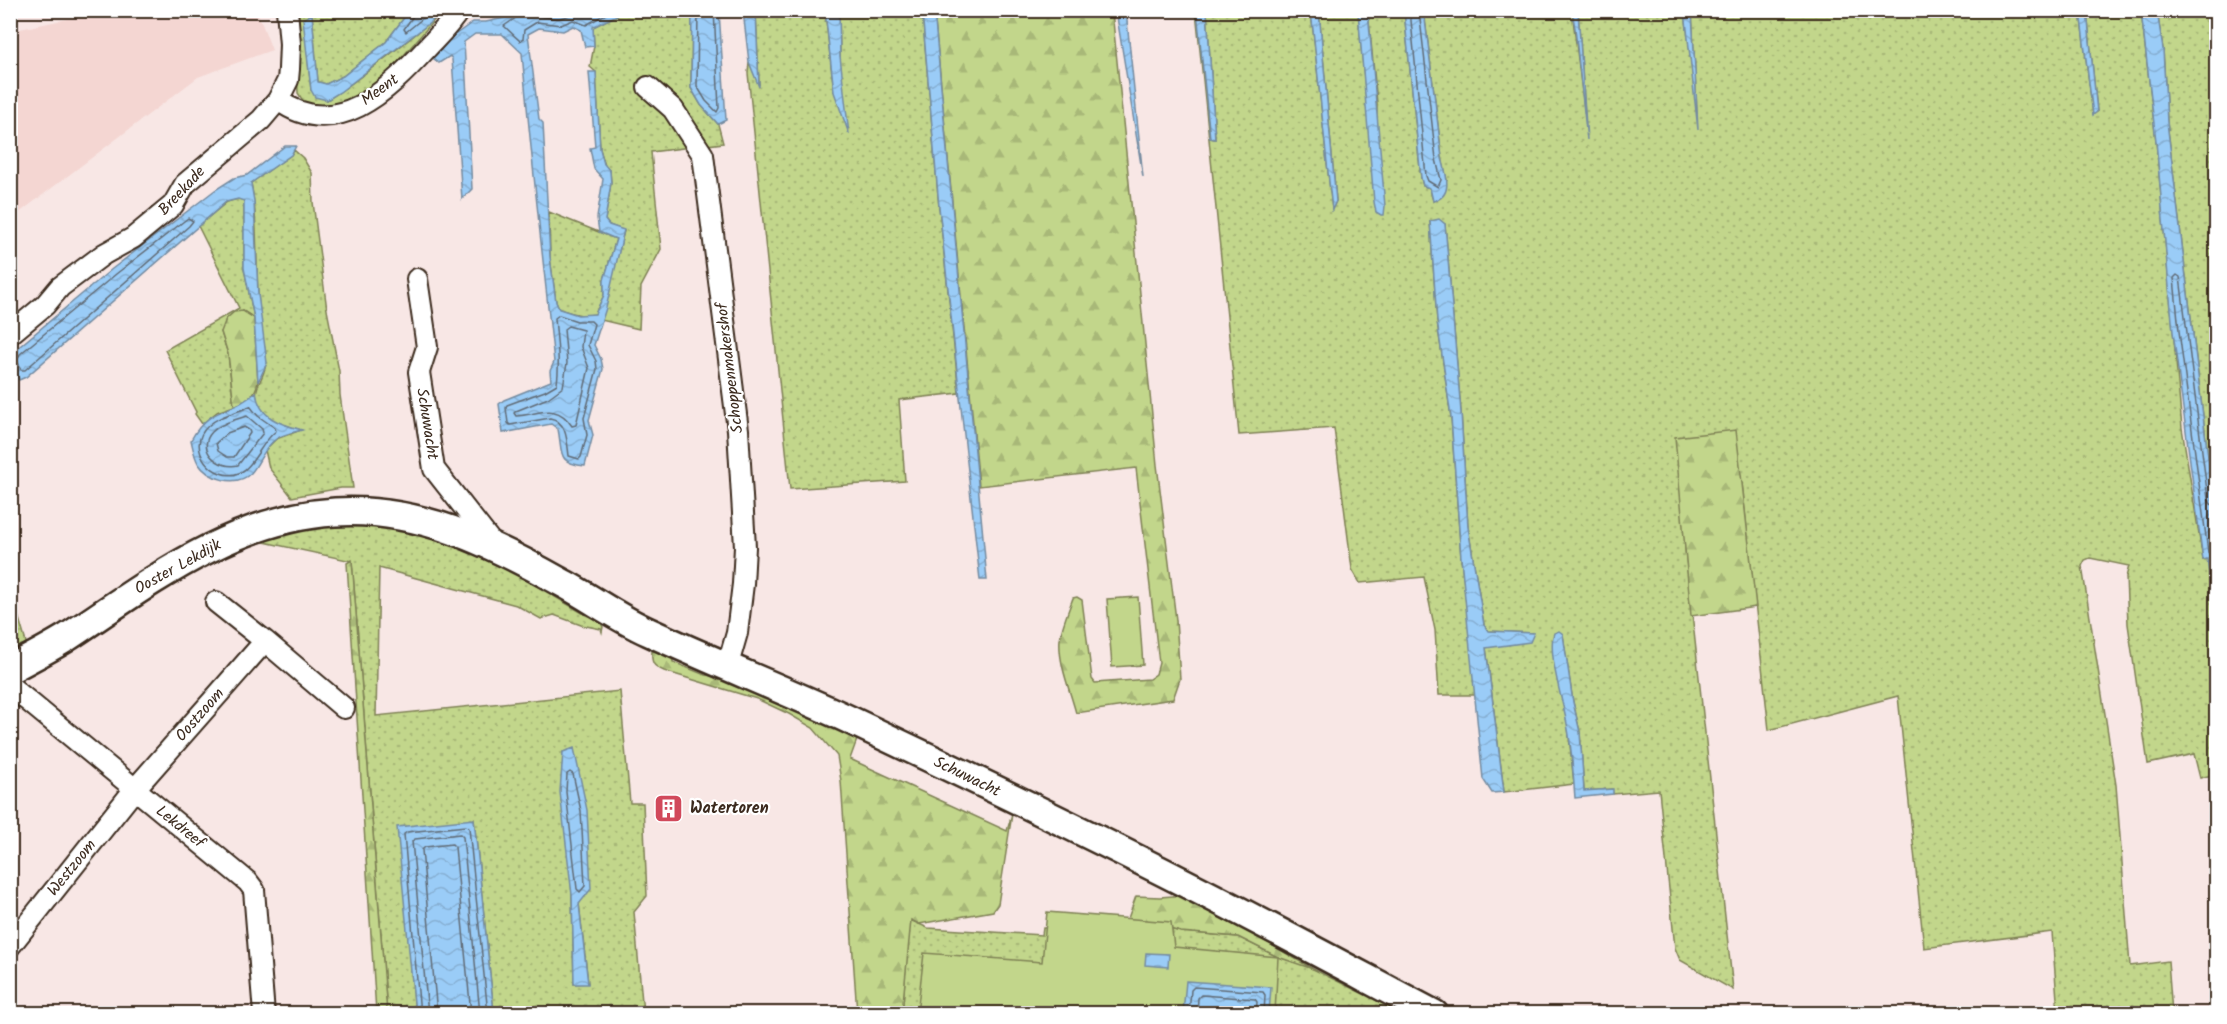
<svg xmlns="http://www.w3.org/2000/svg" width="2227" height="1024" font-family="Kalam,sans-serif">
<defs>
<pattern id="grass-dots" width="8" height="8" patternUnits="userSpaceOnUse" patternTransform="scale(1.5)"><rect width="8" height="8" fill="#c2d68b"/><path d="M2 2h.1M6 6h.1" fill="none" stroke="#a8b878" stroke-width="1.8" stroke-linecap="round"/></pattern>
<pattern id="forest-firs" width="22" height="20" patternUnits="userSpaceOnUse" patternTransform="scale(1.5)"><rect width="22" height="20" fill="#c2d68b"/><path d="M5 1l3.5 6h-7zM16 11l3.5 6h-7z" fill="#a8b878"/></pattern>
<pattern id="water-waves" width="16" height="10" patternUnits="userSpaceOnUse" patternTransform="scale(1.5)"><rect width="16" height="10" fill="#9accf7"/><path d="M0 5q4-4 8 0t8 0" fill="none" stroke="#86afd3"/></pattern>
</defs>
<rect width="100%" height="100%" fill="#f8e7e5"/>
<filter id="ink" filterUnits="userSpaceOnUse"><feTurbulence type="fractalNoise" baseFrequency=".0167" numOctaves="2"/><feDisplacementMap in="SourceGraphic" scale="12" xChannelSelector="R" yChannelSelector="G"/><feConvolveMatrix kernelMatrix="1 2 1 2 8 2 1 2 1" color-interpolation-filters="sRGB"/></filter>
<g filter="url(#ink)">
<path fill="#f4d6d2" d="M 123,10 L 257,11 L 272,50 L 198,77 L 11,219 L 11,31 L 86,15 Z"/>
<path fill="url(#grass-dots)" stroke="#7e8054" stroke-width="1.5" fill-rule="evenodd" d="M 643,10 L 692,11 L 691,88 L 701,105 L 718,124 L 723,143 L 651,152 L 661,249 L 641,287 L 639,329 L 601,320 L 624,231 L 609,225 L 605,220 L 611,183 L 610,171 L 605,166 L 600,149 L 596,72 L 590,67 L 594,46 L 593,27 L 623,12 Z
M 295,11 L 409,11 L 386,42 L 343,76 L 326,84 L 318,82 L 312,14 L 304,19 L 311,90 L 327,100 C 347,88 365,73 384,59 C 404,43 424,29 442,11 L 379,84 L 341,106 L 319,110 L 305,104 L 298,93 Z
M 756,11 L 825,11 L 834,92 L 840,56 L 839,11 L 922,11 L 939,207 L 959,393 L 899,400 L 905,481 L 790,489 L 748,73 L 749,62 L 759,85 Z
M 1196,11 L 1197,11 L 1210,138 L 1215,139 L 1207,11 L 1311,11 L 1332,209 L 1336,201 L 1319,11 L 1358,11 L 1376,212 L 1377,103 L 1368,11 L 1404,11 L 1421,178 L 1423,186 L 1430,188 L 1433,201 L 1447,180 L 1442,158 L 1424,11 L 1572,11 L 1585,116 L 1578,11 L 1685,11 L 1697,114 L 1692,11 L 2080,11 L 2093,114 L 2097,112 L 2087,11 L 2141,11 L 2156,141 L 2182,428 L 2203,560 L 2216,556 L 2216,774 L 2200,778 L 2194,754 L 2148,764 L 2128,624 L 2126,577 L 2129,566 L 2090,558 L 2085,560 L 2082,566 L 2116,785 L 2130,966 L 2168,961 L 2172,1013 L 2058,1013 L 2052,932 L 1924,948 L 1898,696 L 1769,730 L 1742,483 L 1685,531 L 1685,549 L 1733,990 L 1680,960 L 1675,948 L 1659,790 L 1613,794 L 1612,789 L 1584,791 L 1580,732 L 1573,702 L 1563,635 L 1555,664 L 1568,726 L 1574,784 L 1504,792 L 1486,647 L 1533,633 L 1488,631 L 1484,625 L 1468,527 L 1461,412 L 1445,224 L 1430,221 L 1437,321 L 1451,417 L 1461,558 L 1476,695 L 1439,695 L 1435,630 L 1424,577 L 1360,583 L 1352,569 L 1334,428 L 1239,435 Z
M 2157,11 L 2216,11 L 2216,522 L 2167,122 L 2163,49 Z
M 294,150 L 303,158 L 312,173 L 313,202 L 319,249 L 327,310 L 339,371 L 340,395 L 353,488 L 341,488 L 292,497 L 269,468 L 265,450 L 276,439 L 301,430 C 285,425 262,421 257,401 C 253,386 266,376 266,362 C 267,355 264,346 263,339 C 261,324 259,309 258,293 C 256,256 258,220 251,183 L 291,155 Z
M 238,199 L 244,200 L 244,268 L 254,318 L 243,311 L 221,332 L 228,354 L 234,406 L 217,412 L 202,424 L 195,414 L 196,412 L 165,350 L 239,308 L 198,226 L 227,202 Z
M 549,212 L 616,239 L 604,280 L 604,295 L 595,314 C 582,317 572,313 559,309 L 556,302 L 550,257 Z
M 317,522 L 393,523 L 459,545 L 516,574 L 586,615 L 599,620 L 603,627 L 602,632 L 601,629 L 581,625 L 554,615 L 541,619 L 516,605 L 379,568 L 376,716 L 620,691 L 630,803 L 643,803 L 647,896 L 634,912 L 643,1013 L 494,1013 L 474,819 L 408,930 L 415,1013 L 387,1013 L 352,561 L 250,539 ZM 574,749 L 579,903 L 588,983 L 574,984 L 572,895 L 563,752 Z
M 10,588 L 27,646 L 10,656 Z
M 910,920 L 928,928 L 1042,935 L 1043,928 L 1155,925 L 1181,932 L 1238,937 L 1278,957 L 1303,964 L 1402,1013 L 902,1014 Z"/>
<path fill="url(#forest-firs)" stroke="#7e8054" stroke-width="1.5" d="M 934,11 L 1112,11 L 1157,465 L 1176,620 L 1180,679 L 1173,699 L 1076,713 C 1070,690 1058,663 1060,639 C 1062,625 1068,612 1073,598 L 1077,597 L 1082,600 L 1092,679 L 1095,683 L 1149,679 L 1156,674 L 1159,663 L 1136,468 L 979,486 Z
M 243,311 L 254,318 L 258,382 C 255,396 248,401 234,406 L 228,354 L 221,332 L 226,319 L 234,312 Z
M 1736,430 L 1756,607 L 1691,616 L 1675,437 Z
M 352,560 L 387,1013 L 367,1013 L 376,1012 L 347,563 Z
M 662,649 L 671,653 L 673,662 L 705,675 L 728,678 L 859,734 L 850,759 L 1007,831 L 1012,814 L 998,904 L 993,911 L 919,924 L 911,920 L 902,1013 L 857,1013 L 841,781 L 837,756 L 813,728 L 789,714 L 757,699 L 664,671 C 653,666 651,663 652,651 Z
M 1186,895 L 1313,969 L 1278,957 L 1238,937 L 1181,932 L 1155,925 L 1126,924 L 1136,896 L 1160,897 Z"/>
<path fill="#c2d68b" stroke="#7e8054" stroke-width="1.5" d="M 1138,597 L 1143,665 L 1112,667 L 1107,599 Z
M 1047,912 L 1171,922 L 1174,947 L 1278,957 L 1275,1013 L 917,1014 L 924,953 L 1042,962 Z"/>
<path fill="url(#water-waves)" stroke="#748ba0" stroke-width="1.5" d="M 409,11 L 441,11 L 431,22 L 340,92 L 327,100 L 315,97 L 311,90 L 303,19 L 312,14 L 318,82 L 326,84 L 343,76 L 386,42 Z
M 519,11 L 643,11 L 623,12 L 593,27 L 594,46 L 585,47 L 581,30 L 573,26 L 563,31 L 539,28 L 528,34 L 539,119 L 543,123 L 550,257 L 556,302 L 559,309 L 578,315 L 595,314 L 604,295 L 604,280 L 616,239 L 599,232 L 597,218 L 603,179 L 594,169 L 590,148 L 595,147 L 589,72 L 596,72 L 600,149 L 604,164 L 610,171 L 611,183 L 605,220 L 609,225 L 624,230 L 606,308 L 594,345 L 601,359 L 603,369 L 589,420 L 593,435 L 585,466 C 556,463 563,453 558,429 L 551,424 L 503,433 L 499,404 L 504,400 L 551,381 L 550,371 L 554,362 C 543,259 531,156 522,53 L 502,34 L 475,34 L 464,42 L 472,189 L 462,199 L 452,59 L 450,56 L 439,63 L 433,58 L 432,54 L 451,32 L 456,34 L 473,22 L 486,22 L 504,18 Z
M 692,11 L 719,11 L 726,120 L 718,124 L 701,105 L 691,88 Z
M 743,11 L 756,11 L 759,87 L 749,62 Z
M 825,11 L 839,11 L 840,56 L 849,134 L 834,92 Z
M 922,11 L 934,11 L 987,580 L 980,580 L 939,207 Z
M 1116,11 L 1126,11 L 1143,177 Z
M 1197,11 L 1207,11 L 1215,139 L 1210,138 Z
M 1311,11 L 1319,11 L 1336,201 L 1332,210 Z
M 1358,11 L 1368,11 L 1385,206 L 1384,215 L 1381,215 L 1376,212 L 1374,202 Z
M 1404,11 L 1424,11 L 1442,158 C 1446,173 1454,197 1433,201 L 1430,188 L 1423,186 L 1421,178 Z
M 1572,11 L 1578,11 L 1587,140 L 1575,28 Z
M 1685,11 L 1692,11 L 1698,130 Z
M 2080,11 L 2087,11 L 2097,112 L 2093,115 Z
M 2141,11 L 2157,11 L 2163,49 L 2167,122 L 2216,522 L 2216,624 L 2207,559 L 2203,560 L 2173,332 L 2156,141 Z
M 285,146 L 296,146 L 291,155 L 251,183 L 254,201 L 258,294 L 267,363 L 258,382 L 254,318 L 244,268 L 244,201 L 238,199 L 226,202 L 26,377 L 19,380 L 11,359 L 14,351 L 112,269 L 215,190 L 234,178 L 247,175 Z
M 1439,219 L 1445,224 L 1461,412 L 1468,527 L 1484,625 L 1488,631 L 1534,633 L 1530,642 L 1486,648 L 1504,792 L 1492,793 L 1483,779 L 1461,558 L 1451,417 L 1437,321 L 1430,221 Z
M 256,392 C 259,418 280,424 302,430 C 294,432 283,434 276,439 C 264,447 260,463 251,473 C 236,488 208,479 198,463 C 194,456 193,448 191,440 C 210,405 231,415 256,392 Z
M 1559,631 L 1563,634 L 1573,702 L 1580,732 L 1584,791 L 1613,789 L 1613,794 L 1575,798 C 1573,774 1572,748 1567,724 C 1563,702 1547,652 1554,633 Z
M 574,748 L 587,810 L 591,889 L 579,904 L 588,984 L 574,984 L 572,895 L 560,792 L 563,752 Z
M 474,819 L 494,1013 L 415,1013 L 397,827 Z
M 1146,953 L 1169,954 L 1168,967 L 1145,965 Z
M 1186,981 L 1271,987 L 1269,1013 L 1183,1013 Z"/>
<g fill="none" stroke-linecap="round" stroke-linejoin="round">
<path stroke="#616b75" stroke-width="1.5" d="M 414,10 L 413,16 L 404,29 L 406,32 L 433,10
M 519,10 L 517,17 L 504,26 L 520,41 L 523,39 L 524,30 L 537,22 L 561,25 L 573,20 L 586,25 L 613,10
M 527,10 L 529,17 C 540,14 550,20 560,18 C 573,15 571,12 585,16 L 596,10
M 698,10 L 697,86 L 706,101 L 717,112 L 719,108 L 714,10
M 1410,10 L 1426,176 L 1428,181 L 1438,187 L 1441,180 L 1436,159 L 1419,10
M 188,218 L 193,221 L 189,226 L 25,370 L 21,370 L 17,360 L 20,354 L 116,274 Z
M 559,315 L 577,321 L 591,321 L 594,324 L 588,345 L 596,361 L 597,369 L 584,418 L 587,435 L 581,457 L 579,459 L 569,456 C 567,441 567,421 550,418 L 510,425 L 508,423 L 506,408 L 507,405 L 545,391 L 557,384 C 560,362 557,341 555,318 Z
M 568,326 L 583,330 L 581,347 L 589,368 L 576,425 L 572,426 C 556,401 538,415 516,416 L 514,413 L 516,411 L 548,398 L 563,387 L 567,363 L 564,329 Z
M 250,406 L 258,416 L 275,428 L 276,431 C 262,441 253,468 239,473 C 214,483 184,448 208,426 C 219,415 237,413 250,406 Z
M 247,416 L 262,429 L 263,433 L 238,465 C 220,470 195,450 212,432 C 221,423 235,420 247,416 Z
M 244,427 L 249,430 L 250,433 L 234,457 L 227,457 L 218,451 L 216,443 L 227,433 Z
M 2216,506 L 2211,504 L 2208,499 L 2180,277 L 2177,275 L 2174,278 L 2179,331 L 2208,552 L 2213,558 L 2216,574
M 570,772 L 573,774 L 581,811 L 585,886 L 580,892 L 577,889 L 566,792 L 567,774 Z
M 420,1014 L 404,834 L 407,832 L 466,826 L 469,828 L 488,1014
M 428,1014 L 412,841 L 415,839 L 460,834 L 463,837 L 480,1014
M 437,1014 L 422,850 L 425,847 L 452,844 L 455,847 L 471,1014
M 1189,1014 L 1191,990 L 1194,987 L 1263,992 L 1265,995 L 1264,1014
M 1197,1014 L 1198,998 L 1201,995 L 1255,999 L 1257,1002 L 1256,1014"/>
<defs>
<path id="street" d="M 648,87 L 673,109 L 703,155 L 738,430 L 743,513 L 745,547 L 743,584 L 737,633 L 727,668
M 278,100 C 335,142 388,91 426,49 C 437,37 450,25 459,10
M 417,279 L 427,347 L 419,372 L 434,469 L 495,547
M 10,334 L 45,305 L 60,287 L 104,254 L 133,238 L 173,205 L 185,184 L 261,120 L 278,100 L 288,80 L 289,69 L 290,44 L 287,10
M 216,602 L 265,641
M 10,686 L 248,882 L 254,890 L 264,1014
M 10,946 L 134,790 L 265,641 L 344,708"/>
<path id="secondary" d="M 10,669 C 29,659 48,649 66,638 C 148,584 232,518 335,512 C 418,507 489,542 559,581 C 590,597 617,618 649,632 C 716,663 785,690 852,721 C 962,773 1072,826 1181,881 C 1266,924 1349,969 1434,1014"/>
</defs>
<use href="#street" stroke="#3b2a1e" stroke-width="24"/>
<use href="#secondary" stroke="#3b2a1e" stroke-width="32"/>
<use href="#street" stroke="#fff" stroke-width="20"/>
<use href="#secondary" stroke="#fff" stroke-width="27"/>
</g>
</g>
<defs>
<symbol id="building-square" viewBox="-11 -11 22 22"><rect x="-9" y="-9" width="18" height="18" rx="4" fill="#d1495b" stroke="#fff"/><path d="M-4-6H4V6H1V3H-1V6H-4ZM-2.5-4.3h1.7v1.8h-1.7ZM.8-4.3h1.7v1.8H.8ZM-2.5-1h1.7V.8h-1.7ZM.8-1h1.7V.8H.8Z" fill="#fff"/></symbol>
</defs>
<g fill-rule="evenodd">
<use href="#building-square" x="652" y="792" width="33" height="33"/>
</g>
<g text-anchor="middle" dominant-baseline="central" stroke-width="4.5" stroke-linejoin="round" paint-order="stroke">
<g font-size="16" fill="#3b2a1e" stroke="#fff">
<text transform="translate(380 90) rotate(-36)">Meent</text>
<text transform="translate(182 191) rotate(-47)">Breekade</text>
<text transform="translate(730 368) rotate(-97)">Schoppenmakershof</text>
<text transform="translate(427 424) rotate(81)">Schuwacht</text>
<text transform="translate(178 567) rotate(-29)">Ooster Lekdijk</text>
<text transform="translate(200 715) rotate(-49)">Oostzoom</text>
<text transform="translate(967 777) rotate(26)">Schuwacht</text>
<text transform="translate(180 827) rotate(39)">Lekdreef</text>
<text transform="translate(72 868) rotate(-51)">Westzoom</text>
</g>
<g font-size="16" font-weight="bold" fill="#3b2a1e" stroke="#fff" text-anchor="start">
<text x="690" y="808">Watertoren</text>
</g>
</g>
<rect width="2227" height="1024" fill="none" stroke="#fff" stroke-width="36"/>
<rect x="18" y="18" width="2191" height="988" fill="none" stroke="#3b2a1e" stroke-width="2" filter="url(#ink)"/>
</svg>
